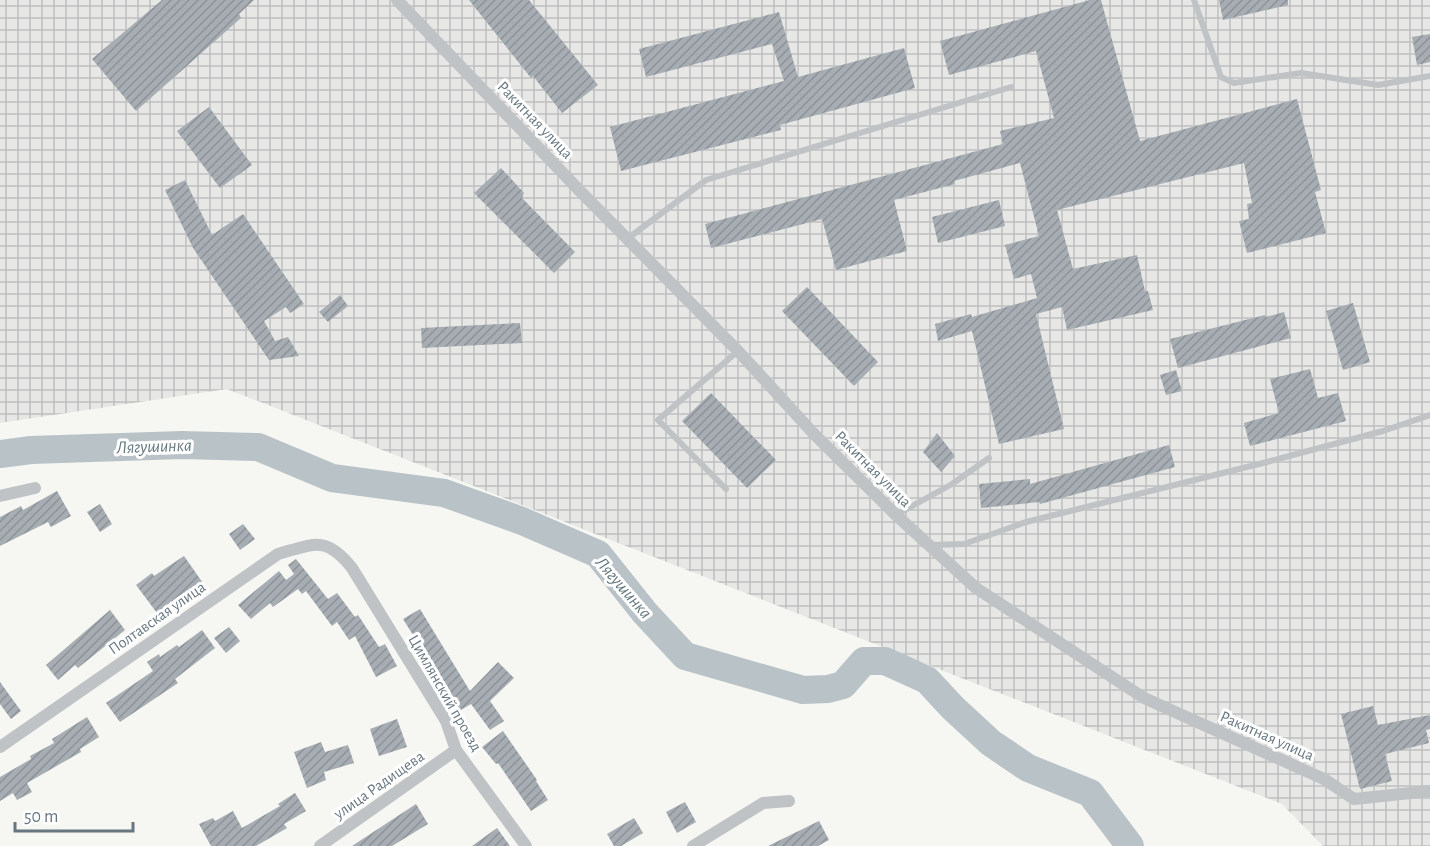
<svg xmlns="http://www.w3.org/2000/svg" width="1430" height="846" font-family="'Alegreya Sans',sans-serif">
<defs>
<pattern id="industrial-grid" width="8" height="8" patternUnits="userSpaceOnUse" patternTransform="scale(1.5)"><rect width="8" height="8" fill="#e7e7e6"/><path d="M0 4h8M4 0v8" fill="none" stroke="#bfc0c0"/></pattern>
<pattern id="building-hatch" width="6" height="6" patternUnits="userSpaceOnUse" patternTransform="scale(1.5)"><rect width="6" height="6" fill="#a7aeb3"/><path d="M-1 1l2-2M0 6l6-6M5 7l2-2" fill="none" stroke="#8c9297"/></pattern>
</defs>
<rect width="100%" height="100%" fill="#f6f6f3"/>
<path fill="url(#industrial-grid)" d="M 0,0 L 1430,0 L 1430,846 L 1323,846 L 1282,804 L 227,389 L 0,423 Z"/>
<g fill="none" stroke-linecap="round" stroke-linejoin="round">
<path stroke="#b9c3c7" stroke-width="28" d="M 0,454 L 31,450 L 182,445 L 258,447 L 332,478 L 444,493 L 522,521 L 598,554 L 645,613 L 685,656 L 803,690 L 828,689 L 843,685 L 864,661 L 885,661 L 927,680 L 953,708 L 991,743 L 1028,768 L 1090,793 L 1130,846"/>
</g>
<path fill="url(#building-hatch)" d="M 162,0 L 254,0 L 239,14 L 241,18 L 136,111 L 92,59 Z
M 469,0 L 529,0 L 598,85 L 562,113 L 533,76 L 531,78 Z
M 1090,0 L 1101,0 L 1140,141 L 1297,99 L 1321,190 L 1315,192 L 1326,233 L 1247,253 L 1239,221 L 1249,219 L 1247,204 L 1252,203 L 1244,163 L 1057,210 L 1073,269 L 1137,255 L 1145,291 L 1148,291 L 1153,310 L 1067,330 L 1062,307 L 1036,314 L 1064,429 L 999,444 L 972,331 L 938,341 L 935,324 L 971,314 L 972,317 L 1037,298 L 1031,274 L 1014,279 L 1005,245 L 1039,236 L 1020,163 L 954,181 L 955,184 L 894,200 L 907,251 L 836,270 L 822,219 L 711,248 L 705,224 L 1003,144 L 1000,131 L 1054,118 L 1036,51 L 949,75 L 940,41 Z
M 1219,0 L 1288,0 L 1288,5 L 1223,20 Z
M 779,12 L 798,77 L 904,48 L 915,88 L 780,125 L 781,130 L 621,171 L 610,127 L 784,81 L 772,44 L 646,77 L 639,49 Z
M 1430,34 L 1430,62 L 1417,65 L 1412,37 Z
M 209,107 L 252,165 L 220,188 L 177,131 Z
M 501,168 L 524,193 L 522,198 L 575,252 L 554,273 L 474,193 Z
M 185,180 L 212,235 L 243,214 L 304,304 L 290,313 L 286,307 L 264,321 L 275,341 L 288,337 L 299,356 L 269,360 L 193,248 L 165,190 Z
M 999,200 L 1005,226 L 938,243 L 932,217 Z
M 807,287 L 878,362 L 854,386 L 782,311 Z
M 340,295 L 348,306 L 328,322 L 319,312 Z
M 1353,303 L 1370,362 L 1343,370 L 1326,311 Z
M 1284,312 L 1291,338 L 1178,368 L 1170,339 L 1265,315 L 1266,317 Z
M 520,323 L 522,343 L 422,348 L 421,328 Z
M 1310,369 L 1318,398 L 1338,393 L 1346,421 L 1250,446 L 1244,423 L 1279,413 L 1270,379 Z
M 1176,370 L 1182,391 L 1166,395 L 1160,375 Z
M 711,393 L 776,460 L 747,488 L 682,421 Z
M 937,433 L 955,456 L 941,472 L 923,452 Z
M 1169,445 L 1175,467 L 1040,504 L 1039,502 L 981,508 L 979,484 L 1030,479 L 1030,484 Z
M 57,491 L 71,516 L 51,527 L 48,522 L 0,546 L 0,517 L 21,506 L 23,510 Z
M 100,504 L 112,524 L 100,532 L 87,512 Z
M 243,524 L 255,539 L 240,550 L 229,534 Z
M 184,556 L 203,583 L 181,598 L 180,596 L 157,613 L 136,585 L 152,573 L 154,576 Z
M 296,559 L 328,599 L 337,593 L 355,617 L 358,615 L 379,647 L 385,644 L 397,666 L 376,677 L 355,636 L 349,640 L 337,622 L 332,626 L 306,591 L 302,594 L 298,589 L 273,607 L 270,603 L 251,619 L 238,605 L 279,571 L 286,580 L 294,574 L 288,565 Z
M 420,609 L 470,691 L 498,662 L 514,678 L 490,701 L 504,721 L 490,730 L 471,704 L 459,711 L 425,661 L 428,659 L 403,619 Z
M 110,610 L 125,630 L 78,668 L 75,665 L 58,680 L 46,665 Z
M 229,627 L 240,641 L 226,653 L 214,638 Z
M 202,630 L 215,648 L 175,679 L 178,683 L 120,722 L 106,703 L 153,671 L 147,662 L 159,654 L 160,657 L 177,645 L 179,647 Z
M 0,682 L 21,711 L 11,719 L 0,704 Z
M 1373,706 L 1378,725 L 1430,715 L 1430,729 L 1426,730 L 1429,743 L 1385,754 L 1392,781 L 1360,789 L 1341,714 Z
M 87,717 L 99,737 L 80,749 L 81,752 L 27,783 L 32,792 L 17,800 L 13,793 L 0,801 L 0,777 L 31,759 L 30,756 L 54,743 L 52,739 Z
M 397,719 L 407,747 L 379,756 L 370,729 Z
M 503,731 L 537,780 L 536,781 L 548,800 L 531,811 L 498,763 L 496,764 L 482,747 Z
M 321,742 L 325,752 L 348,745 L 354,763 L 324,772 L 326,780 L 307,788 L 294,752 Z
M 295,793 L 306,811 L 284,824 L 287,828 L 256,846 L 211,846 L 199,824 L 213,818 L 215,821 L 233,811 L 242,828 L 280,806 L 278,804 Z
M 685,802 L 696,822 L 677,833 L 666,812 Z
M 416,804 L 428,824 L 392,846 L 352,846 Z
M 634,818 L 643,833 L 621,846 L 614,846 L 607,834 Z
M 819,821 L 829,840 L 818,846 L 768,846 Z
M 497,828 L 510,846 L 472,846 Z"/>
<g fill="none" stroke-linecap="round" stroke-linejoin="round">
<path stroke="#bfc3c6" stroke-width="6" d="M 1194,0 L 1221,77 L 1234,83 L 1301,73 L 1378,85 L 1430,76
M 627,239 L 706,180 L 1011,87
M 726,489 L 658,420 L 738,351
M 896,515 L 952,484 L 989,458
M 931,545 L 964,544 L 1026,522 L 1267,462 L 1383,431 L 1430,415"/>
<path stroke="#bfc3c6" stroke-width="12" d="M 397,0 L 579,190 L 738,351 L 814,434 L 896,515 L 976,588 L 1144,698 L 1324,779 L 1354,799 L 1430,791
M 0,496 L 35,488
M 0,747 L 278,554 C 314,544 326,535 352,568 L 446,721 L 456,750 L 526,846
M 320,846 L 456,750
M 693,846 L 763,803 L 789,801"/>
</g>
<g text-anchor="middle" dominant-baseline="central" stroke-width="6" stroke-linejoin="round" paint-order="stroke">
<g font-size="16" fill="#677781" stroke="#fff">
<text transform="translate(535 120) rotate(46)">Ракитная улица</text>
<text transform="translate(873 469) rotate(45)">Ракитная улица</text>
<text transform="translate(157 618) rotate(-35)">Полтавская улица</text>
<text transform="translate(445 693) rotate(60)">Цимлянский проезд</text>
<text transform="translate(1267 736) rotate(24)">Ракитная улица</text>
<text transform="translate(379 785) rotate(-35)">улица Радищева</text>
</g>
<g font-size="18" font-style="italic" fill="#63777e" stroke="#fff">
<text transform="translate(154 447) rotate(-2)">Лягушинка</text>
<text transform="translate(623 588) rotate(49)">Лягушинка</text>
</g>
</g>
<path d="M15 822v9h118v-9" fill="none" stroke="#677781" stroke-width="3"/>
<text x="24" y="822" font-size="18" fill="#677781" stroke="#ffffff" stroke-width="4.5" paint-order="stroke">50 m</text>
</svg>
